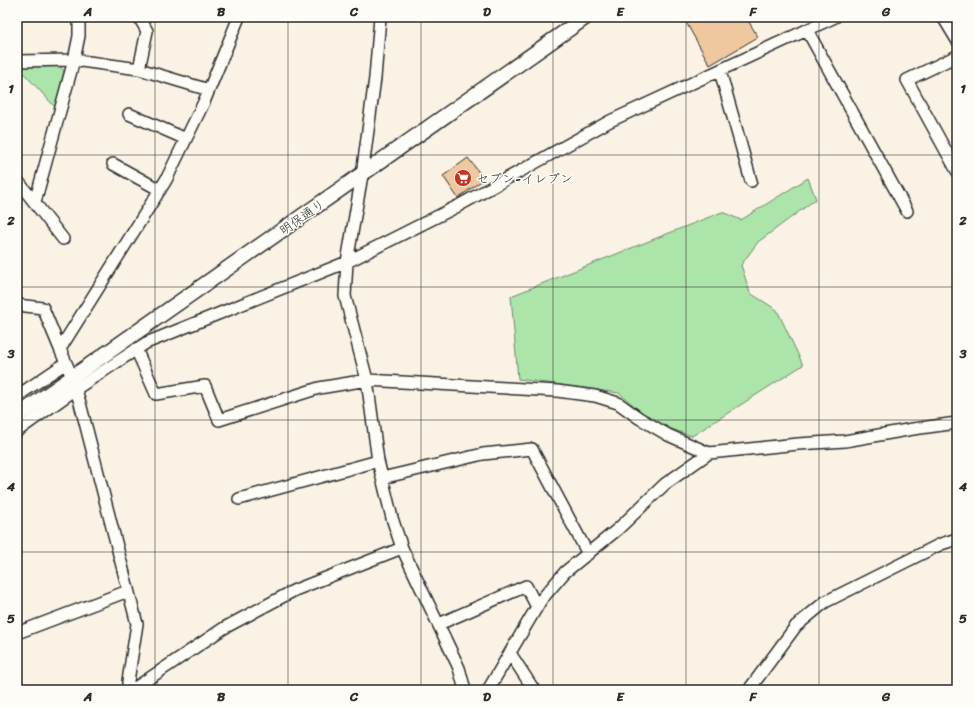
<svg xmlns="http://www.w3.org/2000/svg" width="974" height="707" font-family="Sriracha,'Klee One',sans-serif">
<rect width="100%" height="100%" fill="#faf2e5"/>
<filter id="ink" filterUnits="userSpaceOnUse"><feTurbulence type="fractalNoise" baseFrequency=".025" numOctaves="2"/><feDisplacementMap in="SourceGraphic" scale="8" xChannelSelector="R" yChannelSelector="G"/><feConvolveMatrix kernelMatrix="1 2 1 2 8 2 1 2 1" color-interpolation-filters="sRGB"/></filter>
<g filter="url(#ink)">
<path fill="#ace5a9" stroke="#6c886a" d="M 58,64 L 64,71 L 55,107 L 17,66 Z
M 808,178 L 816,199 L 758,242 L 741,265 L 750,293 L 777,310 L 803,365 L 692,436 L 669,428 L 645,415 L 619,393 L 518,379 L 511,296 L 722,212 L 741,220 Z"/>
<path fill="#efc89f" stroke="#2b2b2b" d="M 683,17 L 746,17 L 758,37 L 710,65 Z
M 468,158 L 484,179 L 458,198 L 443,176 Z"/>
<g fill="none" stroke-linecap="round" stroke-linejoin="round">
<defs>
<path id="minor" d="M 139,17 L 147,31 L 139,69 L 209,90
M 380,17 L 375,78 L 362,175 L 347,262 L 345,296 L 367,380 L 378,461 L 392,518 L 402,548 L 459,668 L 465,690
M 943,17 L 957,40
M 807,30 L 907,211
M 957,56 L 907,80 L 957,171
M 17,61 L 74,60 L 139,69
M 720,71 L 751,181
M 129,114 L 186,139
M 113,164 L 160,190
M 17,180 L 63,239
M 35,202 L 74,60 L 79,36 L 79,17
M 17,305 L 43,308 L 60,349
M 136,349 L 156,394 L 205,386 L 219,420 L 319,388 L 367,380 L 557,391 L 595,396 L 618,403 L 639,418 L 668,435 L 709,453
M 17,396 L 66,363
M 17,431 L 76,389 L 146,343 L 347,262 L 458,206 L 610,121 L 835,17
M 382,478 L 483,454 L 532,449 L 588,554
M 239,499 L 378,461
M 439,624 L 526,586 L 537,607
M 17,633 L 128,591
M 510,653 L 534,690
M 128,690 L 128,681 L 137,624 L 80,403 L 72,377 L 60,349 L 166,180 L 204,102 L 239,17
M 132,690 L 224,628 L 295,590 L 402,548
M 488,690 L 541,600 L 565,572 L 618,529 L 665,484 L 709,453 L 798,444 L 845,441 L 913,429 L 957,423
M 752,690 L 751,687 L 796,626 L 825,602 L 941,544 L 957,539"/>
<path id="tertiary" d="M 17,416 L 586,17"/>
</defs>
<use href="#minor" stroke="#2b2b2b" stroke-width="14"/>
<use href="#tertiary" stroke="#2b2b2b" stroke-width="17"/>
<use href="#minor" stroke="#fdfcf7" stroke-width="11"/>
<use href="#tertiary" stroke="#fdfcf7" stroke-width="14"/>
</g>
</g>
<path fill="none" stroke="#2b2b2b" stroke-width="1" stroke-opacity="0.55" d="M 155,17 L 155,690M 288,17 L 288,690M 421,17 L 421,690M 553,17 L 553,690M 686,17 L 686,690M 819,17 L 819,690M 17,155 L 957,155M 17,287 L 957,287M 17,420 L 957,420M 17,552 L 957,552"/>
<defs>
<symbol id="supermarket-disc" viewBox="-11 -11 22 22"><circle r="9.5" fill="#c8321e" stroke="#fdfcf7"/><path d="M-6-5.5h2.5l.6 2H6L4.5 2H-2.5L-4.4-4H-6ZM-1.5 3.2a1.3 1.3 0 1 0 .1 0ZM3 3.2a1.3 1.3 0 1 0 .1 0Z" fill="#fff"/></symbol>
</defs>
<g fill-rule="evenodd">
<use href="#supermarket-disc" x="453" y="168" width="20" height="20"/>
</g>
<g text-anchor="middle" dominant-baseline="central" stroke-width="3" stroke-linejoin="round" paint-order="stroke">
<g font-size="13" fill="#2b2b2b" stroke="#fdfcf7" text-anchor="start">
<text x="476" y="178">セブン-イレブン</text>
</g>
<g font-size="13" fill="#2b2b2b" stroke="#fdfcf7">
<text transform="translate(302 217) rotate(-35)">明保通り</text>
</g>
</g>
<rect width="974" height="707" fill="none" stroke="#fdfcf7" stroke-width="44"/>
<rect x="22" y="22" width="930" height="663" fill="none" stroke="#2b2b2b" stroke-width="1.5"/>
<g font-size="13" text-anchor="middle" font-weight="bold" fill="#2b2b2b">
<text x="88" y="16">A</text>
<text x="221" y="16">B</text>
<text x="354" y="16">C</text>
<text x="487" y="16">D</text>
<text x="620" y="16">E</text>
<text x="753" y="16">F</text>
<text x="886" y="16">G</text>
<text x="11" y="93">1</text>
<text x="963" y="93">1</text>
<text x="11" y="225">2</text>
<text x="963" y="225">2</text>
<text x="11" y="358">3</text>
<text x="963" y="358">3</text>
<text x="11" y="491">4</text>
<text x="963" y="491">4</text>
<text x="11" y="623">5</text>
<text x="963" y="623">5</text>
<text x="88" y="701">A</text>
<text x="221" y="701">B</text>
<text x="354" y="701">C</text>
<text x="487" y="701">D</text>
<text x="620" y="701">E</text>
<text x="753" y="701">F</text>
<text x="886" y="701">G</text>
</g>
</svg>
